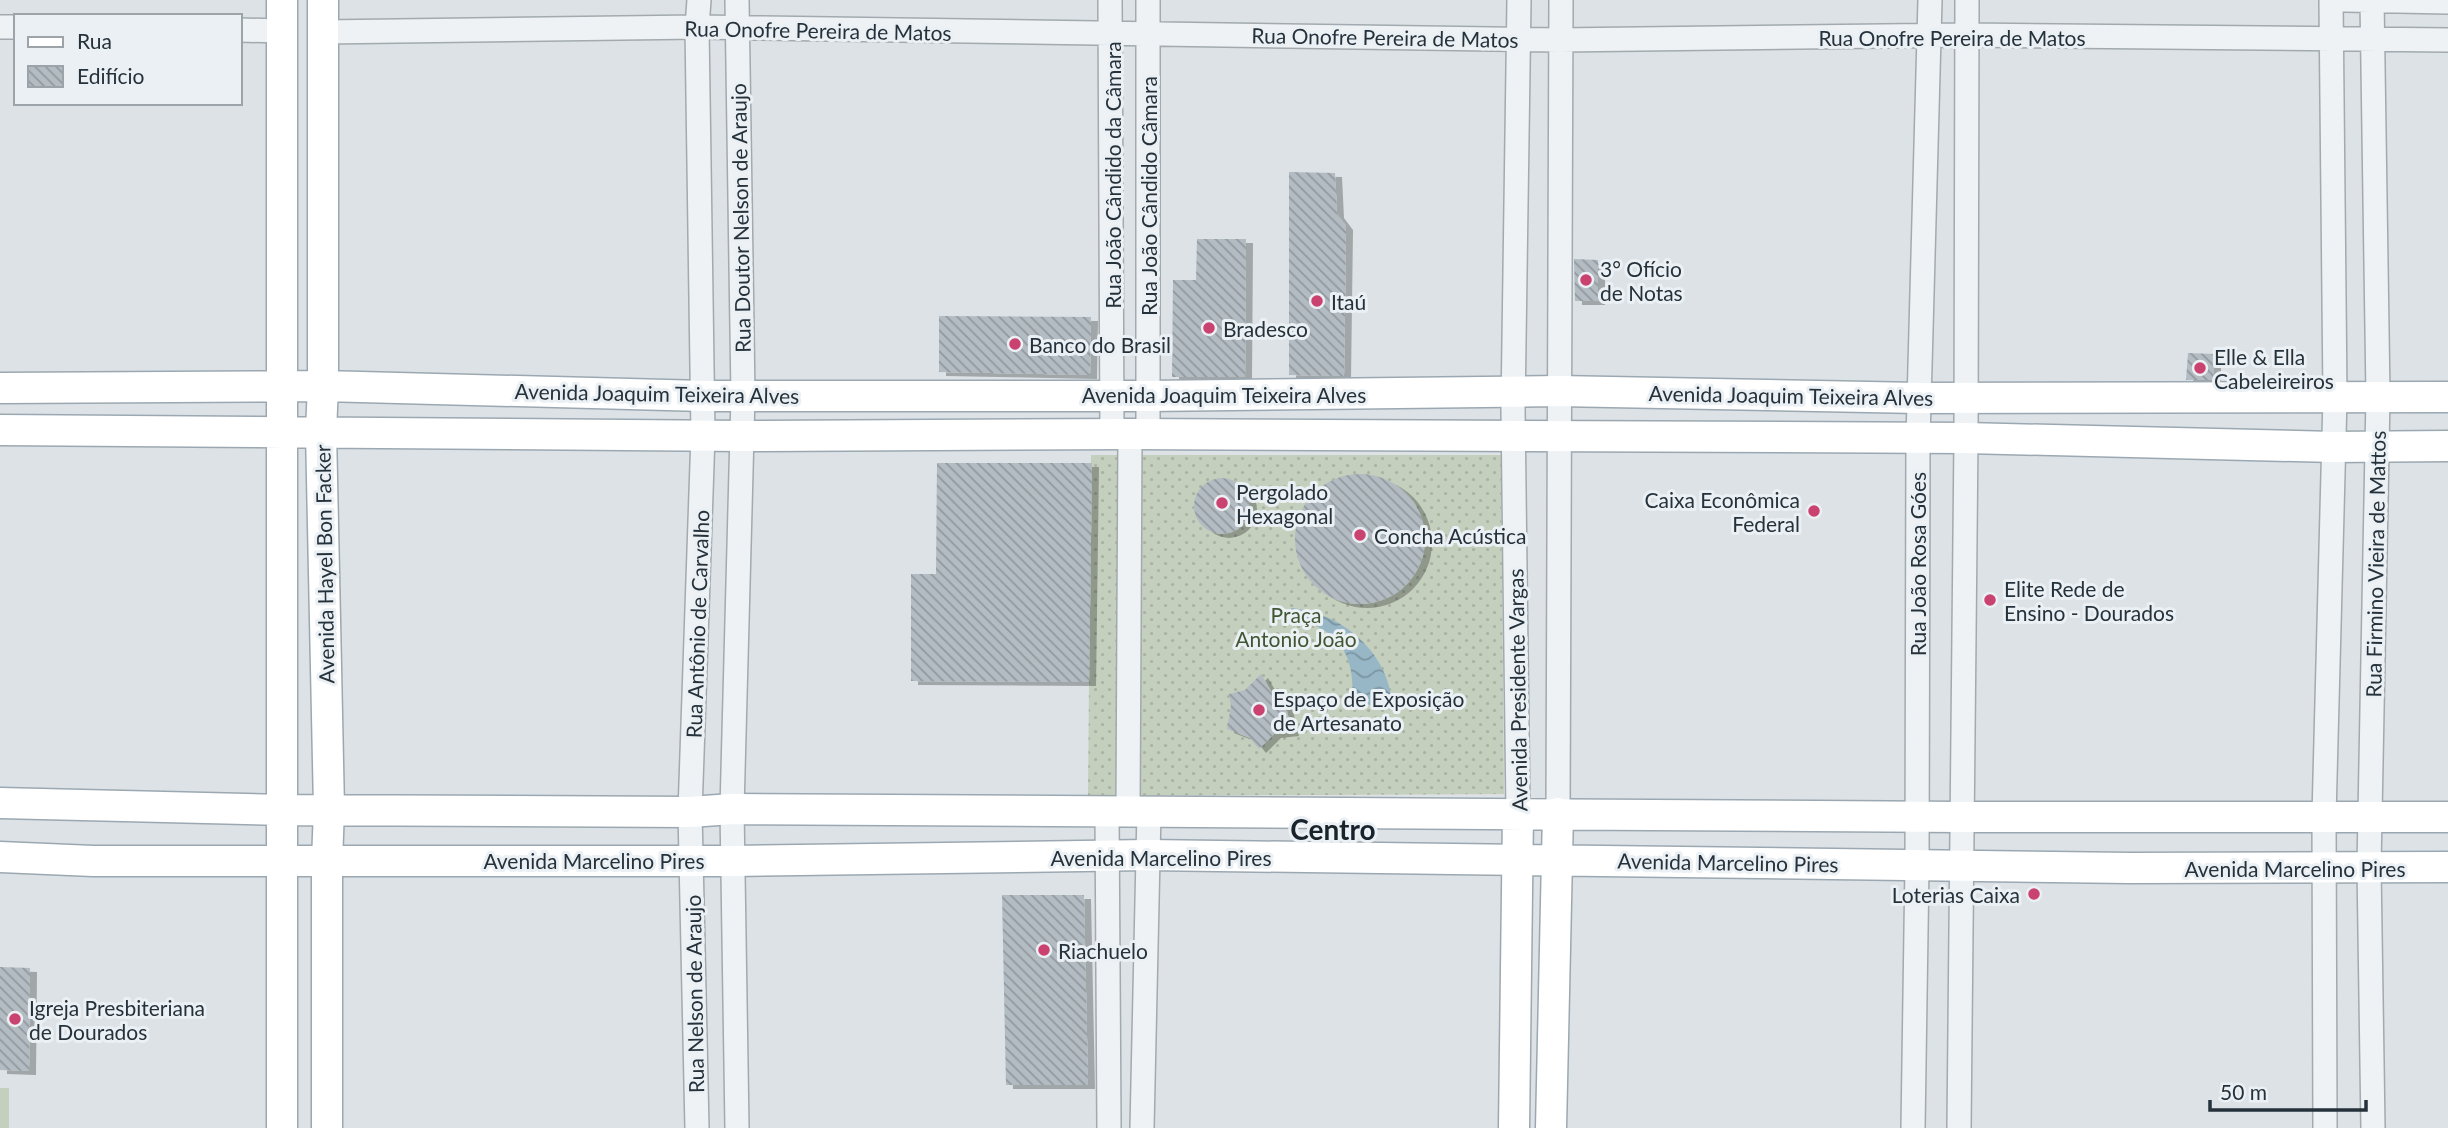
<svg xmlns="http://www.w3.org/2000/svg" width="2448" height="1128" font-family="Lato,sans-serif">
<defs>
<pattern id="grass-dots" width="8" height="8" patternUnits="userSpaceOnUse" patternTransform="scale(1.75)"><rect width="8" height="8" fill="#c5cfbd"/><path d="M2 2h.1M6 6h.1" fill="none" stroke="#a9b2a3" stroke-width="1.8" stroke-linecap="round"/></pattern>
<pattern id="water-waves" width="16" height="10" patternUnits="userSpaceOnUse" patternTransform="scale(1.75)"><rect width="16" height="10" fill="#97b6c6"/><path d="M0 5q4-4 8 0t8 0" fill="none" stroke="#7b95a2"/></pattern>
<pattern id="building-back-hatch" width="6" height="6" patternUnits="userSpaceOnUse" patternTransform="scale(1.75)"><rect width="6" height="6" fill="#b3bcc2"/><path d="M-1 5l2 2M0 0l6 6M5-1l2 2" fill="none" stroke="#91999f"/></pattern>
<filter id="shadow"><feDropShadow dx="7" dy="4" stdDeviation="0" flood-color="#0004"/></filter>
</defs>
<rect width="100%" height="100%" fill="#dce2e6"/>
<path fill="url(#grass-dots)" d="M 1091,455 L 1501,455 L 1504,794 L 1088,796 Z"/>
<path fill="#c5cfbd" d="M 0,1088 L 9,1088 L 9,1128 L 0,1128 Z"/>
<path fill="url(#water-waves)" d="M 1291,608 C 1342,612 1393,655 1392,710 L 1352,701 C 1356,654 1338,627 1290,618 Z"/>
<path fill="url(#building-back-hatch)" filter="url(#shadow)" d="M 1289,172 L 1335,173 L 1337,214 L 1346,226 L 1344,376 L 1289,375 Z
M 1197,239 L 1246,239 L 1245,377 L 1172,377 L 1173,280 L 1196,280 Z
M 1574,259 L 1598,260 L 1598,301 L 1575,301 Z
M 939,316 L 1091,317 L 1090,375 L 939,372 Z
M 2188,353 L 2214,354 L 2214,380 L 2186,380 Z
M 937,463 L 1092,463 L 1089,682 L 911,681 L 911,574 L 936,574 Z
M1295 539a65 65 0 1 1 130 0a65 65 0 1 1-130 0Z
M1194 506a28 28 0 1 1 56 0a28 28 0 1 1-56 0Z
M 1261,674 L 1271,691 L 1293,694 L 1286,707 L 1292,732 L 1274,734 L 1259,749 L 1250,738 L 1227,729 L 1231,706 L 1229,694 L 1245,690 Z
M 1002,895 L 1084,895 L 1088,1085 L 1006,1085 Z
M 0,967 L 30,968 L 29,1071 L 0,1070 Z"/>
<g fill="none" stroke-linecap="round" stroke-linejoin="round">
<defs>
<path id="minor" d="M 1110,0 L 1112,434
M 1148,0 L 1148,434
M 2345,0 L 2448,2
M 2372,0 L 2378,396 L 2369,867 L 2373,1128
M 0,27 L 16,27
M 240,30 L 282,31
M 323,32 L 697,27 L 1559,40 L 1968,35 L 2448,40
M 1128,811 L 1130,434
M 1107,812 L 1109,1128
M 1518,813 L 1513,409 L 1519,0
M 1558,813 L 1561,0
M 697,1128 L 690,812 L 703,435 L 697,27 L 699,0
M 737,1128 L 732,809 L 743,396 L 737,0
M 1142,1128 L 1149,811
M 1913,1128 L 1917,865 L 1918,439 L 1930,0
M 1959,1128 L 1966,438 L 1967,0
M 2325,1128 L 2324,816 L 2335,397 L 2331,0"/>
<path id="major" d="M 323,0 L 323,386 L 321,431 L 329,809 L 327,861 L 327,1128
M 0,388 L 323,386 L 704,396 L 1148,396 L 1558,391 L 1919,398 L 2448,397
M 0,430 L 743,436 L 1130,434 L 1966,438 L 2334,447 L 2448,446
M 0,803 L 282,810 L 690,812 L 732,809 L 1961,817 L 2448,817
M 0,857 L 93,861 L 734,861 L 1148,855 L 2130,868 L 2448,867
M 282,1128 L 282,0
M 1514,1128 L 1518,813
M 1551,1128 L 1558,813"/>
</defs>
<use href="#minor" stroke="#a2aaaf" stroke-width="26"/>
<use href="#major" stroke="#9ca8b1" stroke-width="33"/>
<use href="#minor" stroke="#eef2f4" stroke-width="23"/>
<use href="#major" stroke="#fff" stroke-width="30"/>
</g>
<g fill="#ca4270" stroke="#ebf0f4" stroke-width="2.5">
<circle cx="1586" cy="280" r="7"/>
<circle cx="1317" cy="301" r="7"/>
<circle cx="1209" cy="328" r="7"/>
<circle cx="1015" cy="344" r="7"/>
<circle cx="2200" cy="368" r="7"/>
<circle cx="1222" cy="503" r="7"/>
<circle cx="1814" cy="511" r="7"/>
<circle cx="1360" cy="535" r="7"/>
<circle cx="1990" cy="600" r="7"/>
<circle cx="1259" cy="710" r="7"/>
<circle cx="2034" cy="894" r="7"/>
<circle cx="1044" cy="950" r="7"/>
<circle cx="15" cy="1019" r="7"/>
</g>
<g text-anchor="middle" dominant-baseline="central" stroke-width="6" stroke-linejoin="round" paint-order="stroke">
<g font-size="21" fill="#26323b" stroke="#ebf0f4">
<text transform="translate(818 30) rotate(1)">Rua Onofre Pereira de Matos</text>
<text transform="translate(1385 37) rotate(1)">Rua Onofre Pereira de Matos</text>
<text x="1952" y="37">Rua Onofre Pereira de Matos</text>
<text transform="translate(1112 175) rotate(-90)">Rua João Cândido da Câmara</text>
<text transform="translate(1148 196) rotate(-90)">Rua João Cândido Câmara</text>
<text transform="translate(740 218) rotate(-91)">Rua Doutor Nelson de Araujo</text>
<text transform="translate(657 393) rotate(1)">Avenida Joaquim Teixeira Alves</text>
<text x="1224" y="394">Avenida Joaquim Teixeira Alves</text>
<text transform="translate(1791 395) rotate(1)">Avenida Joaquim Teixeira Alves</text>
<text transform="translate(324 564) rotate(-91)">Avenida Hayel Bon Facker</text>
<text transform="translate(1917 564) rotate(-90)">Rua João Rosa Góes</text>
<text transform="translate(2375 564) rotate(-89)">Rua Firmino Vieira de Mattos</text>
<text transform="translate(697 624) rotate(-88)">Rua Antônio de Carvalho</text>
<text transform="translate(1517 690) rotate(-91)">Avenida Presidente Vargas</text>
<text x="1161" y="857">Avenida Marcelino Pires</text>
<text x="594" y="860">Avenida Marcelino Pires</text>
<text transform="translate(1728 862) rotate(1)">Avenida Marcelino Pires</text>
<text x="2295" y="868">Avenida Marcelino Pires</text>
<text transform="translate(694 994) rotate(-91)">Rua Nelson de Araujo</text>
</g>
<g font-size="21" fill="#26323b" stroke="#ebf0f4" text-anchor="start">
<text x="1600" y="268">3° Ofício<tspan x="1600" dy="24">de Notas</tspan></text>
<text x="1331" y="301">Itaú</text>
<text x="1223" y="328">Bradesco</text>
<text x="1029" y="344">Banco do Brasil</text>
<text x="2214" y="356">Elle &amp; Ella<tspan x="2214" dy="24">Cabeleireiros</tspan></text>
<text x="1236" y="491">Pergolado<tspan x="1236" dy="24">Hexagonal</tspan></text>
<text x="1800" y="499" text-anchor="end">Caixa Econômica<tspan x="1800" dy="24">Federal</tspan></text>
<text x="1374" y="535">Concha Acústica</text>
<text x="2004" y="588">Elite Rede de<tspan x="2004" dy="24">Ensino - Dourados</tspan></text>
<text x="1273" y="698">Espaço de Exposição<tspan x="1273" dy="24">de Artesanato</tspan></text>
<text x="2020" y="894" text-anchor="end">Loterias Caixa</text>
<text x="1058" y="950">Riachuelo</text>
<text x="29" y="1007">Igreja Presbiteriana<tspan x="29" dy="24">de Dourados</tspan></text>
</g>
<g font-size="21" fill="#415734" stroke="#ebf0f4">
<text x="1296" y="614">Praça<tspan x="1296" dy="24">Antonio João</tspan></text>
</g>
<g font-size="28" font-weight="bold" fill="#19232c" stroke="#ebf0f4">
<text x="1333" y="829">Centro</text>
</g>
</g>
<rect x="14" y="14" width="228" height="91" fill="#ebf0f4" stroke="#9ca4aa" stroke-width="2"/>
<rect x="28" y="37" width="35" height="10" fill="#ffffff" stroke="#9ca4aa" stroke-width="2"/>
<text x="77" y="49" font-size="21" fill="#26323b">Rua</text>
<rect x="28" y="66" width="35" height="21" fill="url(#building-back-hatch)" stroke="#9ca4aa" stroke-width="2"/>
<text x="77" y="84" font-size="21" fill="#26323b">Edifício</text>
<path d="M2210 1100v10h156v-10" fill="none" stroke="#26323b" stroke-width="3.5"/>
<text x="2220" y="1100" font-size="21" fill="#26323b" stroke="#ebf0f4" stroke-width="5" paint-order="stroke">50 m</text>
</svg>
